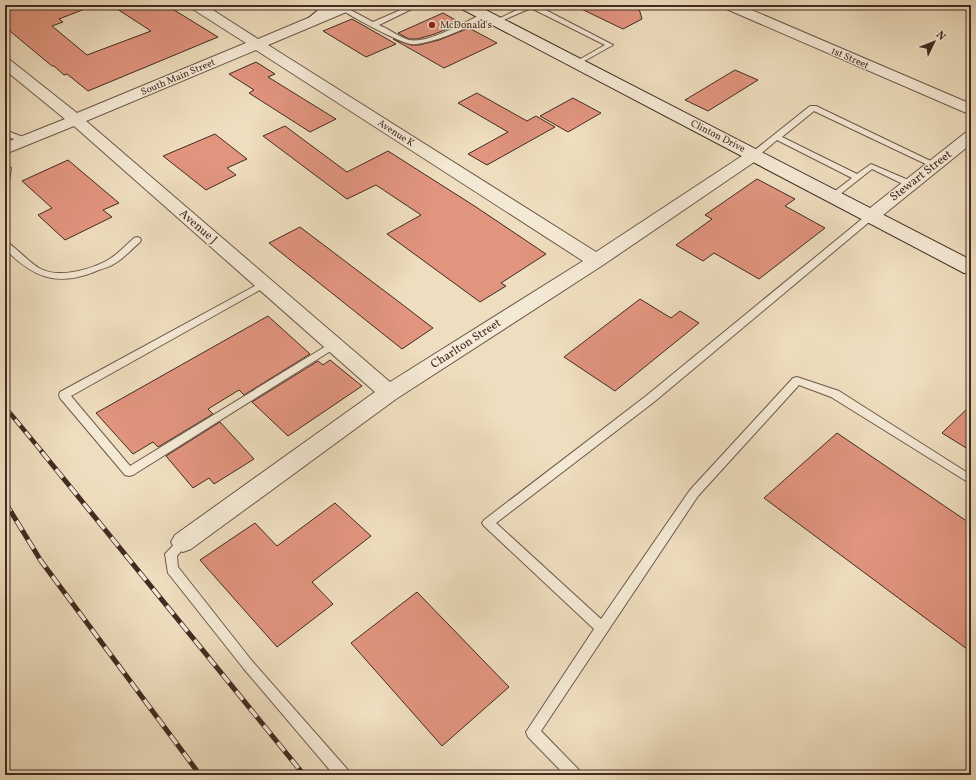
<svg xmlns="http://www.w3.org/2000/svg" width="976" height="780" font-family="Vollkorn,serif">
<rect width="100%" height="100%" fill="#eeddbe"/>
<filter id="stains"><feTurbulence type="fractalNoise" baseFrequency=".005" numOctaves="4"/><feColorMatrix values="0 0 0 0 .2 0 0 0 0 .09 0 0 0 0 .02 0 0 0 .5 -.17"/></filter>
<radialGradient id="worn" r=".72"><stop offset=".6" stop-color="#630" stop-opacity="0"/><stop offset="1" stop-color="#630" stop-opacity=".3"/></radialGradient>
<path fill="#e1947e" stroke="#422b22" d="M 5,5 L 90,5 L 90,7 L 59,19 L 63,22 L 52,26 L 87,55 L 151,31 L 111,5 L 166,5 L 218,37 L 88,91 L 67,74 L 64,75 L 54,66 L 52,66 L 5,27 Z
M 573,5 L 638,5 L 642,19 L 623,29 Z
M 443,13 L 461,23 L 435,34 L 417,39 L 409,39 L 398,33 Z
M 352,19 L 396,44 L 366,57 L 323,31 Z
M 469,28 L 497,43 L 444,68 L 393,39 L 411,45 L 419,45 L 439,40 Z
M 256,62 L 275,74 L 268,77 L 336,119 L 310,132 L 249,93 L 254,90 L 229,74 Z
M 735,70 L 758,80 L 708,111 L 685,100 Z
M 477,93 L 527,121 L 536,116 L 555,127 L 487,165 L 468,154 L 508,132 L 458,103 Z
M 573,98 L 601,113 L 568,132 L 540,116 Z
M 285,126 L 347,172 L 388,151 L 476,207 L 546,254 L 501,283 L 506,286 L 480,302 L 387,234 L 421,215 L 376,185 L 347,199 L 263,136 Z
M 215,134 L 247,159 L 227,168 L 236,175 L 206,190 L 163,156 Z
M 68,160 L 119,203 L 103,210 L 112,217 L 65,240 L 38,215 L 52,208 L 22,181 Z
M 757,179 L 795,199 L 785,206 L 825,228 L 759,279 L 714,253 L 703,261 L 676,245 L 712,219 L 705,215 Z
M 300,227 L 403,305 L 433,328 L 402,349 L 269,243 Z
M 640,299 L 671,318 L 680,311 L 699,323 L 615,391 L 564,357 Z
M 268,316 L 310,354 L 244,395 L 239,390 L 208,409 L 213,414 L 158,447 L 153,442 L 133,454 L 96,413 Z
M 330,360 L 362,386 L 288,436 L 252,402 L 318,361 L 323,365 Z
M 971,405 L 971,451 L 942,433 Z
M 220,422 L 254,459 L 214,484 L 209,478 L 193,488 L 166,456 Z
M 837,433 L 971,524 L 971,652 L 764,498 Z
M 335,503 L 371,536 L 312,582 L 333,604 L 277,647 L 200,560 L 255,523 L 277,546 Z
M 417,592 L 509,687 L 442,746 L 351,643 Z"/>
<g fill="none" stroke-linecap="round" stroke-linejoin="round">
<defs>
<path id="service" d="M 412,5 L 420,5 L 379,25 C 389,29 399,37 409,40 C 428,44 465,22 482,14 L 487,15 C 475,26 427,46 411,44 C 401,43 347,15 340,8 L 345,7 L 373,22 Z
M 527,5 L 536,5 L 613,45 L 577,65 L 575,64 L 575,62 L 605,45 L 531,8 L 499,22 L 494,21 Z
M 810,106 L 816,106 L 939,165 L 935,167 L 932,167 L 814,111 L 782,137 L 857,174 L 871,164 L 913,182 L 913,186 L 907,186 L 872,169 L 834,199 L 831,198 L 830,196 L 831,194 L 852,178 L 777,140 L 757,157 L 751,157 L 751,153 Z
M 5,130 L 28,139 L 29,141 L 28,143 L 22,143 L 5,135 Z
M 5,164 L 11,168 L 9,181 L 5,183 Z
M 871,213 L 875,216 L 874,218 L 654,402 L 496,523 L 601,619 L 690,490 L 793,378 L 797,377 L 839,391 L 971,475 L 971,484 L 831,397 L 799,385 L 698,496 L 541,731 L 579,770 L 581,775 L 565,775 L 528,737 L 526,732 L 594,629 L 484,526 L 482,523 L 484,520 L 646,396 L 868,214 Z
M 137,237 L 140,238 L 141,240 L 140,242 C 132,249 123,259 114,264 C 108,268 100,269 94,272 C 55,287 33,277 5,249 L 5,241 C 11,243 30,263 39,268 C 57,279 90,270 108,260 C 117,255 126,245 134,238 Z
M 264,281 L 269,284 L 267,286 L 71,396 L 130,466 L 331,343 L 337,343 L 339,345 L 337,347 L 133,475 L 129,476 L 125,475 L 60,398 L 59,395 L 60,392 Z
M 183,537 L 187,539 L 189,542 L 177,556 L 178,567 L 252,661 L 348,770 L 350,775 L 334,775 L 244,669 L 168,573 L 165,554 L 179,539 Z"/>
<path id="minor" d="M 189,5 L 205,5 L 258,39 L 339,5 L 358,5 L 356,8 L 268,45 L 596,252 L 748,152 L 754,150 L 760,152 L 762,155 L 760,158 L 603,265 L 396,399 L 191,549 L 183,552 L 175,549 L 171,542 L 175,535 L 375,392 L 74,126 L 5,154 L 5,143 L 65,119 L 5,70 L 5,59 L 10,60 L 77,113 L 246,43 L 191,8 ZM 256,50 L 583,261 L 390,382 L 86,121 Z
M 722,5 L 740,5 L 971,104 L 971,115 L 724,8 Z
M 971,131 L 971,144 L 877,220 L 871,221 L 865,220 L 862,216 L 865,212 L 965,133 Z"/>
<path id="secondary" d="M 324,5 L 340,5 C 334,14 318,27 307,24 L 305,21 Z
M 458,5 L 476,5 L 971,260 L 971,274 L 964,273 L 460,8 Z"/>
</defs>
<use href="#service" stroke="#6d5849" stroke-width="2"/>
<use href="#minor" stroke="#6d5849" stroke-width="2"/>
<use href="#secondary" stroke="#422b22" stroke-width="2"/>
<use href="#service" fill="#f4e9d5" fill-rule="evenodd"/>
<use href="#minor" fill="#f4e9d5" fill-rule="evenodd"/>
<use href="#secondary" fill="#f4e9d5" fill-rule="evenodd"/>
<defs>
<path id="rail-far1" d="M 5,407 L 43,453"/>
<path id="rail" d="M 42,452 L 304,775
M 5,502 L 41,561 L 200,775"/>
</defs>
<use href="#rail-far1" stroke="#422b22" stroke-width="4.5"/>
<use href="#rail" stroke="#422b22" stroke-width="5"/>
<use href="#rail-far1" stroke="#f4e9d5" stroke-width="3" stroke-dasharray="8" stroke-linecap="butt"/>
<use href="#rail" stroke="#f4e9d5" stroke-width="3.5" stroke-dasharray="11" stroke-linecap="butt"/>
</g>
<circle fill="#8f2418" stroke="#f4e9d5" stroke-width="1.5" cx="432" cy="25" r="4"/>
<g text-anchor="middle" dominant-baseline="central" stroke-width="3" stroke-linejoin="round" paint-order="stroke">
<g font-size="10" fill="#422b22" stroke="#f4e9d5" text-anchor="start">
<text x="440" y="25">McDonald's</text>
</g>
<g font-size="10" fill="#422b22" stroke="#f4e9d5">
<text transform="translate(850 58) rotate(24)">1st Street</text>
<text transform="translate(178 77) rotate(-23)">South Main Street</text>
<text transform="translate(396 133) rotate(33)">Avenue K</text>
<text transform="translate(718 136) rotate(27)">Clinton Drive</text>
</g>
<g font-size="12" fill="#422b22" stroke="#f4e9d5">
<text transform="translate(921 176) rotate(-38)">Stewart Street</text>
<text transform="translate(198 227) rotate(41)">Avenue J</text>
<text transform="translate(466 344) rotate(-33)">Charlton Street</text>
</g>
</g>
<rect width="976" height="780" fill="none" stroke="#eeddbe" stroke-width="20"/>
<rect x="6" y="6" width="964" height="768" fill="none" stroke="#422b22" stroke-width="2"/>
<rect x="10" y="10" width="956" height="760" fill="none" stroke="#422b22"/>
<g transform="translate(934 42) rotate(47)" stroke="#f4e9d5" stroke-width="3" paint-order="stroke">
<path d="M0-3L7 15L0 10L-7 15Z" fill="#422b22"/>
<text y="-6" font-size="11" font-weight="bold" text-anchor="middle" fill="#422b22">N</text>
</g>
<rect width="100%" height="100%" filter="url(#stains)"/>
<rect width="100%" height="100%" fill="url(#worn)"/>
</svg>
